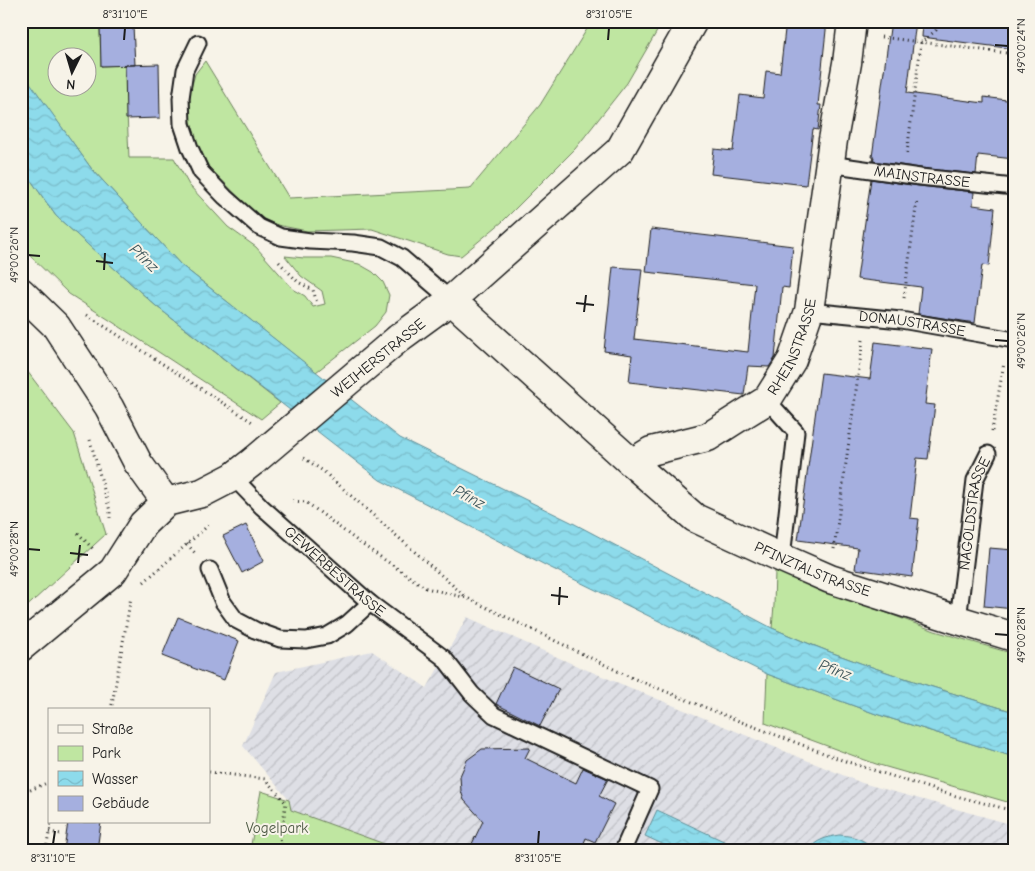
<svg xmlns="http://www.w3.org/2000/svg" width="1035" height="871" font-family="'Comic Neue',sans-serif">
<defs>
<pattern id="industrial-furrows" width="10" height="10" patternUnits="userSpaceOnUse" patternTransform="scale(1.25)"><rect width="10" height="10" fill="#dedfe5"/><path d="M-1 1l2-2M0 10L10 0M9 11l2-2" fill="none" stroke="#bebfc4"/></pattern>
<pattern id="water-waves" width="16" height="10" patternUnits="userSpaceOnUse" patternTransform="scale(1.25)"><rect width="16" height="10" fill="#8ddbeb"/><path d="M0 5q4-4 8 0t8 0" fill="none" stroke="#79bbc9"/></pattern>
</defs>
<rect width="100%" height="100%" fill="#f7f3e8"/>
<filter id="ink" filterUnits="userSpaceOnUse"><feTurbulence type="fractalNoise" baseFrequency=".02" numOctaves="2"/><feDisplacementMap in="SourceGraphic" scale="10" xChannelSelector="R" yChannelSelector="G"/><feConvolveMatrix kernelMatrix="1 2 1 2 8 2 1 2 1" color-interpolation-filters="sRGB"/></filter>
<g filter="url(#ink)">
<path fill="url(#industrial-furrows)" d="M 467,617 L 575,665 L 862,783 L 1014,825 L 1014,850 L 401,850 L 290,810 L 289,800 L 243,746 L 276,672 L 372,651 L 427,688 Z"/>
<path fill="#bfe6a1" stroke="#6e815e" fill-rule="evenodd" d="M 21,21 L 98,21 L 100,27 L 101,66 L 125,65 L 129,158 L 174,158 L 189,185 L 228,227 L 256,247 L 293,289 L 305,296 L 313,307 L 325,304 L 322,291 L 301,276 L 285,256 L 304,258 L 331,258 L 359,264 L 373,272 L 383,282 L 389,295 L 386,312 L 375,326 L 316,372 L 181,265 L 91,168 L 24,75 L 21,70 ZM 58,58 L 88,58 L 88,88 L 58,88 Z
M 592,21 L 663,21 L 627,83 L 575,149 L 502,222 L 461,256 L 448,254 L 372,229 L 307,231 L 277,225 L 257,216 L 209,167 L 198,146 L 190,118 L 190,92 L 195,74 L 205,61 L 289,198 L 470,189 L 540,105 Z
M 21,166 L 56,216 L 156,306 L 280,403 L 261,419 L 111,321 L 69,294 L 21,247 Z
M 21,363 L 74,433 L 106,534 L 21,612 Z
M 775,571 L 935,631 L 1014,654 L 1014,712 C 932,687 850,663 772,628 L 774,605 Z
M 767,674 L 876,714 L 1014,757 L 1014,804 L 876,764 L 765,723 Z
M 261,791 L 289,800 L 291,810 L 401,850 L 250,850 Z"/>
<path fill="url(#water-waves)" stroke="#608f98" d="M 21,70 L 91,168 L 181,265 L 400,438 L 571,522 L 772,628 C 850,663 932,687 1014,712 L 1014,757 L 876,714 L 767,674 L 549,567 L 380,480 L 156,306 L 56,216 L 21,166 Z
M 657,810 L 743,850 L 675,850 L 645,836 Z
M 839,835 C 855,836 863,839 876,850 L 808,850 C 816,840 827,837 839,835 Z"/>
<path fill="#a5afdf" stroke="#1c1c1c" d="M 786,21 L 827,21 L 818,105 L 821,105 L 818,130 L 813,129 L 806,185 L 711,174 L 714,149 L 733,151 L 740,95 L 763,98 L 766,71 L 780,73 Z
M 891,21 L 916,21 L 907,93 L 984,103 L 984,97 L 1014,101 L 1014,159 L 978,155 L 976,174 L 921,168 L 873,161 L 874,157 L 872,157 Z
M 923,21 L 1014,21 L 1014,49 L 922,37 Z
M 133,26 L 135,65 L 101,66 L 100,27 Z
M 159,64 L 160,118 L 126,119 L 125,65 Z
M 871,179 L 919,186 L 974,192 L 973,205 L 995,208 L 989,266 L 982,265 L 975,323 L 918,314 L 921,287 L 857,279 Z
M 651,229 L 793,246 L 789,288 L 782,287 L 775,358 L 769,367 L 748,366 L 744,395 L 629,382 L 632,355 L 604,351 L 613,267 L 642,269 L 634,339 L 748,352 L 755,284 L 646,272 Z
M 875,342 L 932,349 L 925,404 L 935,405 L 928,459 L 917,458 L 910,518 L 919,519 L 912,577 L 855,569 L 858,548 L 798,540 L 821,373 L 870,379 Z
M 246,525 L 264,561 L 242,573 L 223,536 Z
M 989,548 L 1014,550 L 1014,609 L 984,606 Z
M 178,617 L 239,641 L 224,680 L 162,656 Z
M 513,667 L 559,689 L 540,726 L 496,704 Z
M 530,748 L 525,758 L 576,783 L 583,768 L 608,779 L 599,796 L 614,804 L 595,842 L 586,838 L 581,850 L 469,850 L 483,821 L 464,800 L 461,791 L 460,776 L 467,760 L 482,749 Z
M 68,822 L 101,822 L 97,850 L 64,850 Z"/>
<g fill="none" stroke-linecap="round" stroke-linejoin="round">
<defs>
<g id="lane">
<path d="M 198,43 L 185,70 L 181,98 L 182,124 L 190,148 L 201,172 L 225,197 L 259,227 L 281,237 L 310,241 L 353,243 L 381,247 L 402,258 L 451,300"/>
<path id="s1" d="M 829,164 L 920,177 L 1014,187"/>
<path id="s2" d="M 809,311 L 901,320 L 1014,340"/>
<path d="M 767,400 L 796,432 L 782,558"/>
<path id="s3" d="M 233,477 L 262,507 L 370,603 L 444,658 L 472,694 L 494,715 L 650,789 L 623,850"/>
<path d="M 210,570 L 223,602 L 236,620 L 255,630 L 280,639 L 306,640 L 327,636 L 347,624 L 370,603"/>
<path id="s4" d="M 958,620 L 975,480 L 988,454"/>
</g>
<g id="street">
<path d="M 21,292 L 56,326 L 109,407 L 138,463 L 166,502"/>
<path id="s5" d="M 451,300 L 632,463 L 651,451 L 708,437 L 741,416 L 767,400 L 792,360 L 809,311 L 833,140 L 847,63 L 852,21"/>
<path d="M 399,338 L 451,300 L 620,150 L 693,21"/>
<path id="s6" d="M 632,463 L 695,518 L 782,558 L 830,579 L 958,620 L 1014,637"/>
<path d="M 21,647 L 113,571 L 143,524 L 166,502 L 202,493 L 233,477 L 255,460"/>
</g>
</defs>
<use href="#lane" stroke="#1c1c1c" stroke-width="19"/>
<use href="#street" stroke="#1c1c1c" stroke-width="31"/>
<path stroke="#1c1c1c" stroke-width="3" stroke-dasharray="1 4" stroke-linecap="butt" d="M 881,37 L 1014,54
M 907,153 L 921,43 L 936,30 L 937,21
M 21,256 L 28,263
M 279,262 L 298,282 L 313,290 L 317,303
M 904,298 L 917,200
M 87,315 L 254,423
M 992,431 L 1004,363
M 90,440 L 110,511 L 110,518
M 304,458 L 323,471 L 466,597
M 293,501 L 306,502 L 360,543 L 426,588 L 467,598 L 630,677 L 739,721 L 842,760 L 941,792 L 1014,811
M 78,533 L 93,549
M 187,544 L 195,553
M 834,549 L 863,340
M 144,582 L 211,523
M 111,710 L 131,597
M 209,772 L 265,779 L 286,803 L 280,842 L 284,850
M 21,794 L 49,782
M 49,832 L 61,834
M 46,850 L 51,822"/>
<use href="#lane" stroke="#f7f3e8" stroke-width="15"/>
<use href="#street" stroke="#f7f3e8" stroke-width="28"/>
<defs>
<path id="street-bridge" d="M 255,460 L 399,338"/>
</defs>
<use href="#street-bridge" stroke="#1c1c1c" stroke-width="31" stroke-linecap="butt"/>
<use href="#street-bridge" stroke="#f7f3e8" stroke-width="28"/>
</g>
</g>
<path fill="none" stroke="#1c1c1c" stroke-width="2" d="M 124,40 L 125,28M 608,40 L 609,28M 995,45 L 1008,46M 28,255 L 40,256M 96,261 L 113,263M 104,270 L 105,253M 576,303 L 594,305M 584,312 L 586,295M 995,340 L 1008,341M 28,549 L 40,550M 70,553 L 88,555M 78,563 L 80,545M 551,595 L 568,597M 559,605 L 560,587M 995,634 L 1008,635M 53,844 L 55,831M 538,844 L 539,831"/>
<g text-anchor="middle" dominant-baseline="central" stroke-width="4" stroke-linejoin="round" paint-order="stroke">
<g font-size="15" fill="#1c1c1c" stroke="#f7f3e8">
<text stroke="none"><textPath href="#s1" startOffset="94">MAINSTRASSE</textPath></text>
<text stroke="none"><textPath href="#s2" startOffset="104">DONAUSTRASSE</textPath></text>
<text stroke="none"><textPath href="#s5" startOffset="454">RHEINSTRASSE</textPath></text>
<text transform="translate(378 358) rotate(-39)">WEIHERSTRASSE</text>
<text stroke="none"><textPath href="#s4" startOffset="108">NAGOLDSTRASSE</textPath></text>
<text stroke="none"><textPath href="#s6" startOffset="212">PFINZTALSTRASSE</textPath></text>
<text stroke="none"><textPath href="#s3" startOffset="139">GEWERBESTRASSE</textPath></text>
</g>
<g font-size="15" fill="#4d5944" stroke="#f7f3e8">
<text x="277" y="828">Vogelpark</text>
</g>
<g font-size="16" font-style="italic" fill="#3e555a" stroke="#f7f3e8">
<text transform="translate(144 258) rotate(44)">Pfinz</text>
<text transform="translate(469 497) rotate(28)">Pfinz</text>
<text transform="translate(835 670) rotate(20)">Pfinz</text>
</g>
</g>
<rect width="1035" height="871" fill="none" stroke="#f7f3e8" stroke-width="55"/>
<rect x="48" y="708" width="162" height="115" fill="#f7f3e8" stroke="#9f9d96"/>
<rect x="58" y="725" width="25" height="8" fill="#f7f3e8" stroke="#9f9d96"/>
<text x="92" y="734" font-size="15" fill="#1c1c1c">Straße</text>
<rect x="58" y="746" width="25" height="15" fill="#bfe6a1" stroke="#9f9d96"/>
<text x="92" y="758" font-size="15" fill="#1c1c1c">Park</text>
<rect x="58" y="771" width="25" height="15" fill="url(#water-waves)" stroke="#9f9d96"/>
<text x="92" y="784" font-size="15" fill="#1c1c1c">Wasser</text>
<rect x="58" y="796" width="25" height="15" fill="#a5afdf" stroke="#9f9d96"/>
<text x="92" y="808" font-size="15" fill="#1c1c1c">Gebäude</text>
<g transform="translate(72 72) rotate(185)"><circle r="24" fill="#f7f3e8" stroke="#9f9d96"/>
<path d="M0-4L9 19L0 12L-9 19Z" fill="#1c1c1c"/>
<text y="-8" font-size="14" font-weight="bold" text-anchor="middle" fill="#1c1c1c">N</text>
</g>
<rect x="28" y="28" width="980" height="816" fill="none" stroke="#1c1c1c" stroke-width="2"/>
<g font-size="12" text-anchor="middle" fill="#1c1c1c">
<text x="125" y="18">8°31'10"E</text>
<text x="609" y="18">8°31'05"E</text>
<text transform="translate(1021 46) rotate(-90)" y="4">49°00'24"N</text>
<text transform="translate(14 255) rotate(-90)" y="4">49°00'26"N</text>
<text transform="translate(1021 341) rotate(-90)" y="4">49°00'26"N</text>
<text transform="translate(14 549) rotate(-90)" y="4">49°00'28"N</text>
<text transform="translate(1021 635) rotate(-90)" y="4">49°00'28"N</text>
<text x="53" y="862">8°31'10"E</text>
<text x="538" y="862">8°31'05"E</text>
</g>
</svg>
